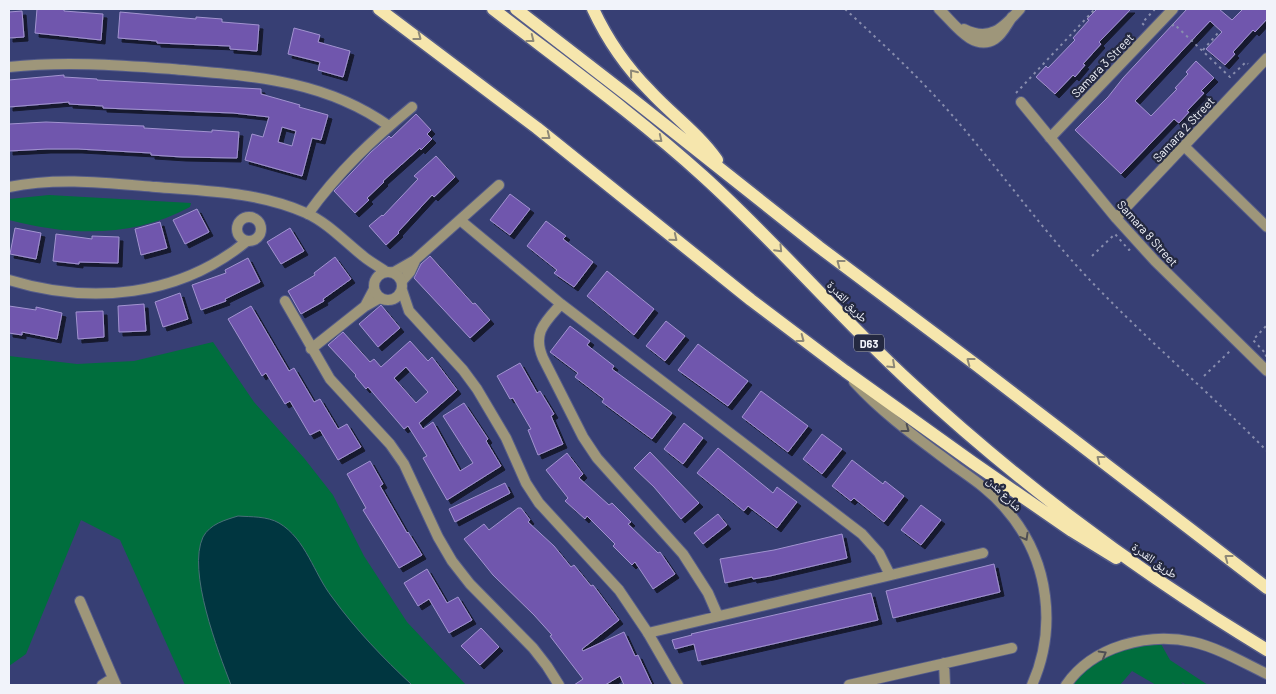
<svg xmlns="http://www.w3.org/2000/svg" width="1276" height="694" font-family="Barlow,'Noto Naskh Arabic',sans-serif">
<defs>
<filter id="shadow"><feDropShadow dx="4" dy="4" stdDeviation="0" flood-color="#0009"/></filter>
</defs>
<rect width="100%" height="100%" fill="#373f74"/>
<path fill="#006e3d" d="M 49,195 L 191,203 L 190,207 C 132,238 71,236 9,220 L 9,199 Z
M 213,342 L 254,402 L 304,458 L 333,495 L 364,556 L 407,622 L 466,685 L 185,685 L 120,540 L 81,520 L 26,654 L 9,666 L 9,356 L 77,364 L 134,361 Z
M 1145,643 L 1161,644 L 1170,660 L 1208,685 L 1187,685 L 1181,682 L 1184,685 L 1156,685 L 1132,671 L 1120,685 L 1065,685 L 1096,658 Z"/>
<path fill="#003640" stroke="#486f78" d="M 238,516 C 251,517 267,516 279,523 C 306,539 314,574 332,597 C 356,630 383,658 412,685 L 231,685 C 218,651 187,571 203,537 C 210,524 225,520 238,516 Z"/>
<path fill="#6f56ad" stroke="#a293d0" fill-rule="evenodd" filter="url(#shadow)" d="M 37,9 L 64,9 L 64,11 L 103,14 L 101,40 L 35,33 Z
M 1097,9 L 1131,9 L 1099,42 L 1101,44 L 1083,64 L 1085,65 L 1075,77 L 1073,75 L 1055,94 L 1036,77 L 1046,66 L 1048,68 L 1075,40 L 1073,38 L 1089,20 L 1087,19 Z
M 1187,9 L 1219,9 L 1232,20 L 1243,9 L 1267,9 L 1267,19 L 1255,32 L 1253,30 L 1233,52 L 1235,54 L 1225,65 L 1206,49 L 1222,32 L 1210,21 L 1135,101 L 1151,116 L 1177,89 L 1175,88 L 1188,74 L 1186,72 L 1196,61 L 1214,78 L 1201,91 L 1204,93 L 1187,111 L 1189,112 L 1179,123 L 1174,119 L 1121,174 L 1075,130 L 1108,97 L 1123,78 Z
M 22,11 L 24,37 L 9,38 L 9,12 Z
M 120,12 L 196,19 L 196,17 L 222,19 L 222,22 L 259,25 L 257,51 L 230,49 L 230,46 L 157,43 L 157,41 L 118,38 Z
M 294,28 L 320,35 L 318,42 L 350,51 L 343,77 L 318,70 L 320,62 L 288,54 Z
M 64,75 L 64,77 L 97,79 L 97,80 L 261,89 L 261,94 L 300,105 L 299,107 L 328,115 L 321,140 L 312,138 L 302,176 L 245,160 L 252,134 L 263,137 L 269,117 L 233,113 L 103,108 L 103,106 L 69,104 L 69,102 L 9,107 L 9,80 ZM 282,127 L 296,131 L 292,146 L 278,142 Z
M 416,114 L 431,130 L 427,134 L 432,139 L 421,150 L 420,148 L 383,181 L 384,182 L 367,198 L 369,200 L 355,213 L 334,191 L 371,152 L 389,136 L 391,138 Z
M 46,122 L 144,126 L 144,128 L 212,132 L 212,130 L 239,132 L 237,158 L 182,157 L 151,155 L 151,153 L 78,149 L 47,149 L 9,151 L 9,124 Z
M 436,156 L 455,177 L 434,197 L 432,195 L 398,232 L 399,233 L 386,245 L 369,226 L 382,215 L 383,216 L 418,179 L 414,176 Z
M 510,194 L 530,209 L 510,235 L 490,220 Z
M 197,209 L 209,232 L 185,244 L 173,220 Z
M 546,221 L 566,236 L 563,239 L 593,262 L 574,287 L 554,273 L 557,270 L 527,246 Z
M 160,222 L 167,248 L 141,255 L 135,229 Z
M 15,228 L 41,233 L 36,259 L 10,254 Z
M 290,228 L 304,251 L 281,264 L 267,242 Z
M 56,234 L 92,239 L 92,236 L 119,237 L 118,263 L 79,262 L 79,264 L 53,261 Z
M 430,256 L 473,304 L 475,303 L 490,320 L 470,338 L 414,278 L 421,264 Z
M 335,257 L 351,279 L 323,299 L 324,301 L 301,314 L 288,291 L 315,275 L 314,273 Z
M 248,258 L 260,282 L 225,299 L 226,301 L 201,310 L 192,285 L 226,273 L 225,270 Z
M 607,271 L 654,309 L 634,335 L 587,296 Z
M 180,293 L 188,319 L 163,327 L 155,302 Z
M 144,304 L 146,331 L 119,332 L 118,306 Z
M 381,305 L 400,328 L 378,347 L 359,324 Z
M 9,306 L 36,310 L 36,307 L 62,313 L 57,339 L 22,332 L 22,335 L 9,333 Z
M 251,306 L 289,371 L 294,368 L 314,402 L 320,399 L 338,429 L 347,424 L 361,447 L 338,460 L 320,430 L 310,435 L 290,401 L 285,404 L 266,373 L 262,376 L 228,319 Z
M 103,311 L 104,337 L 78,339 L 76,312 Z
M 666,321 L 685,336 L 665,361 L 646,346 Z
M 570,326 L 590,341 L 587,345 L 614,366 L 612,369 L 672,413 L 652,439 L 602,402 L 604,399 L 575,377 L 578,373 L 550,352 Z
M 343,332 L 370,362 L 374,359 L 381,367 L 410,341 L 428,361 L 432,357 L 457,390 L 419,423 L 423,429 L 433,422 L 460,471 L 473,463 L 443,416 L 464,403 L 488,439 L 486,441 L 501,466 L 447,500 L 423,458 L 427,456 L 408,426 L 404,429 L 368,387 L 366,389 L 355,376 L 356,375 L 328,345 ZM 406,367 L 428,392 L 416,403 L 394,378 Z
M 698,344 L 748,381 L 728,406 L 678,370 Z
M 520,363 L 537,393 L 540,391 L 554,414 L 551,416 L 563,444 L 538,455 L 528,430 L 531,429 L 513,398 L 510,399 L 497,376 Z
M 761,391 L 808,426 L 788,452 L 742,417 Z
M 684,423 L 703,438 L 683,464 L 664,449 Z
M 822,434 L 842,449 L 822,474 L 803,459 Z
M 718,448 L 773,493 L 777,487 L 797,502 L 777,528 L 748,506 L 744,511 L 697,473 Z
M 650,452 L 699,503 L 681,519 L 654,487 L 634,468 Z
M 567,453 L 583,474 L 579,478 L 609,505 L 612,503 L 631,522 L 628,524 L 658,553 L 660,552 L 675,574 L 653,589 L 635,562 L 632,565 L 613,546 L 615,544 L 587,516 L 585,519 L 565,501 L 568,498 L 546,470 Z
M 852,460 L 883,484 L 885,481 L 904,496 L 884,522 L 854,498 L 851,501 L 832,486 Z
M 370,461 L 383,484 L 380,486 L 407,533 L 408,532 L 422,555 L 399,568 L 363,510 L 366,508 L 347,474 Z
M 505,483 L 510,493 L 455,522 L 449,509 Z
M 921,505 L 941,520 L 921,545 L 901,530 Z
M 518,508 L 521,508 L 530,520 L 528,522 L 554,546 L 571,567 L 574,565 L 591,586 L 593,585 L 619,620 L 582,649 L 583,651 L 624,632 L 635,656 L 638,655 L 652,685 L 624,685 L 620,676 L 605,685 L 574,685 L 583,679 L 550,636 L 552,635 L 534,615 L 493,575 L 464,539 L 484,524 L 489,530 Z
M 718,514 L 727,525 L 703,544 L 694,533 Z
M 842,534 L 847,558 L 770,576 L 753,579 L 752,577 L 725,583 L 720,559 L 774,550 Z
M 994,564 L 1000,592 L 893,618 L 886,591 Z
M 427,569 L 447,603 L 458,597 L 472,620 L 449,633 L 429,599 L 418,606 L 404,583 Z
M 871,593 L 878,620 L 698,661 L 694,644 L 675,649 L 672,640 L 692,635 L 691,634 Z
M 481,628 L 499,647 L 480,665 L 461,646 Z"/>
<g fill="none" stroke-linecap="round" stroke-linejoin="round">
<defs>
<path id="minor" d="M 939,9 C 953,22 973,53 995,39 C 1003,34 1007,24 1012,17
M 964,29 C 990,42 1003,28 1020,9
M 9,67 C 64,61 117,65 172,69 C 250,76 323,79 389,126
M 1021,102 L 1116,218 L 1155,261 L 1267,371
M 1050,138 L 1173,9
M 1184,146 L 1267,227
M 308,214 C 338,172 372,140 412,107
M237 229a12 12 0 1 1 24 0a12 12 0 1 1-24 0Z
M 1116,218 L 1267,58
M 460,220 L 561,304 L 862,534 L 879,553 L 890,575
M 394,272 L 415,260 L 499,185
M 9,280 C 91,305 179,297 247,241
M 402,281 L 410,272 L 415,261
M 285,301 L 330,379 L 390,444 L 404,464 L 438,537 L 452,561 L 470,584 L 533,648 L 547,666 L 559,685
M 561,304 C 545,322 532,333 543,358 L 583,437 L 597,458 L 683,554 L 708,593 L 718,616
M 365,306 L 374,289
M 311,349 L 364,307 L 380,298
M 80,601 L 116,685
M 648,633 L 983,553
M 944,663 L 945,685
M 102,685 L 113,678
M 849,685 L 1012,648"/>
<path id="tertiary" d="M 9,187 C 58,177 107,183 156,187 C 207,191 259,192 306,213 C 328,223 344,241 363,256 C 370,262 378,266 385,271
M374 286a14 14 0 1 1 28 0a14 14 0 1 1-28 0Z
M 402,290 L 409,311 L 463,370 L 477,389 L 506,438 L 526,483 L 539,503 L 619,590 L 648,633 L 678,685
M 854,382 C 884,415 920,440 956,467 C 973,479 991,491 1005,508 C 1027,533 1041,564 1045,596 C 1049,627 1044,658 1032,685
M 1066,685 C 1093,646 1148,632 1193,642 C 1219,648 1244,663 1267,674"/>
<path id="primary" d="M 379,9 L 537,128 L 751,300 L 845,371 L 972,462 L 1072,531 L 1116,558
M 493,9 C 563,63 637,116 703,176 C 776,242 839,317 911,383 C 1020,484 1141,574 1267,650
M 516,9 L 631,98 L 819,247 L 975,364 L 1267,588
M 593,9 C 607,39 626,67 650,91 C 672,115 698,133 717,160"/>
</defs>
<use href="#minor" stroke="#555c89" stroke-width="12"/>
<use href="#tertiary" stroke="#555c89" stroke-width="12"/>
<use href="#primary" stroke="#555c89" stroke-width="15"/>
<path stroke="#888dae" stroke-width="2" stroke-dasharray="2.5 4" stroke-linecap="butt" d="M 845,9 C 882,43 919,77 952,115 C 994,163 1032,216 1075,264 C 1135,330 1204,387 1267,451
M 1144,25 L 1142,23 L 1155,9
M 1172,26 L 1174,24 L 1230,77 L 1246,62 L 1248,64
M 1203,50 L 1218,33
M 1016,93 L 1095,9
M 1092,256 L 1115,234 L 1129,250 L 1131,248
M 1265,356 L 1267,355 L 1253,340 L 1267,325
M 1204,376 L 1231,350"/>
<use href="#minor" stroke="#9e967a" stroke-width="10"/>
<use href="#tertiary" stroke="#9e967a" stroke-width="10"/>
<use href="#primary" stroke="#f6e6ad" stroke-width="12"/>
</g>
<defs><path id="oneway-chevron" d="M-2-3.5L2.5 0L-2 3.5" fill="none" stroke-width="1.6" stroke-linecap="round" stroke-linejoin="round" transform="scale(1.25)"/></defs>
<g stroke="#8d8877">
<use href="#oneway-chevron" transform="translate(418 37) rotate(37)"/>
<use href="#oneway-chevron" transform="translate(531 39) rotate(38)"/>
<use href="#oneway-chevron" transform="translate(633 73) rotate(-129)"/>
<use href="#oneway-chevron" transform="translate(547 136) rotate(38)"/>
<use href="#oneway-chevron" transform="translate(659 139) rotate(39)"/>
<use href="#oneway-chevron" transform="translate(674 238) rotate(39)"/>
<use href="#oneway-chevron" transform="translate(779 249) rotate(46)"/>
<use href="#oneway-chevron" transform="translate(840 263) rotate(-143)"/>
<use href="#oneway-chevron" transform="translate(801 339) rotate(37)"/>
<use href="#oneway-chevron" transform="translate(970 361) rotate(-143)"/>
<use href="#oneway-chevron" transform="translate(892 365) rotate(43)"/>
<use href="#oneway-chevron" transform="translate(1100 459) rotate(-142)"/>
<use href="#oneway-chevron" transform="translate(1228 558) rotate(-143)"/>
</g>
<g stroke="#4f4f55">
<use href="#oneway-chevron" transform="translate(906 429) rotate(37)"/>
<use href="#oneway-chevron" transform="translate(1025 537) rotate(61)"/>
<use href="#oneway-chevron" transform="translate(1103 654) rotate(-30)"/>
</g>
<g text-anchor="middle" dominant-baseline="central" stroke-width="4.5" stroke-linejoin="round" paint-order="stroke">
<rect fill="#242941" stroke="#b4b6c2" stroke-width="1" x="854" y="334.5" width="30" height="17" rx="4"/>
<g font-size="11" font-weight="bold" fill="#f1f3fa">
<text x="869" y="343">D63</text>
</g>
<g font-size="12" fill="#f1f3fa" stroke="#242941">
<text transform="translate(1102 65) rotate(-46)">Samara 3 Street</text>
<text transform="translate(1183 129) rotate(-47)">Samara 2 Street</text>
<text transform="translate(1148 233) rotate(48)">Samara 8 Street</text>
<text transform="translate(848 301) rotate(46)">طريق القدرة</text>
<text transform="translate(1005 493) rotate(45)">شارع مُدن</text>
<text transform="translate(1155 560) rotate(35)">طريق القدرة</text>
</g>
</g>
<rect width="1276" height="694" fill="none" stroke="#f1f3fa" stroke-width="20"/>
</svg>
